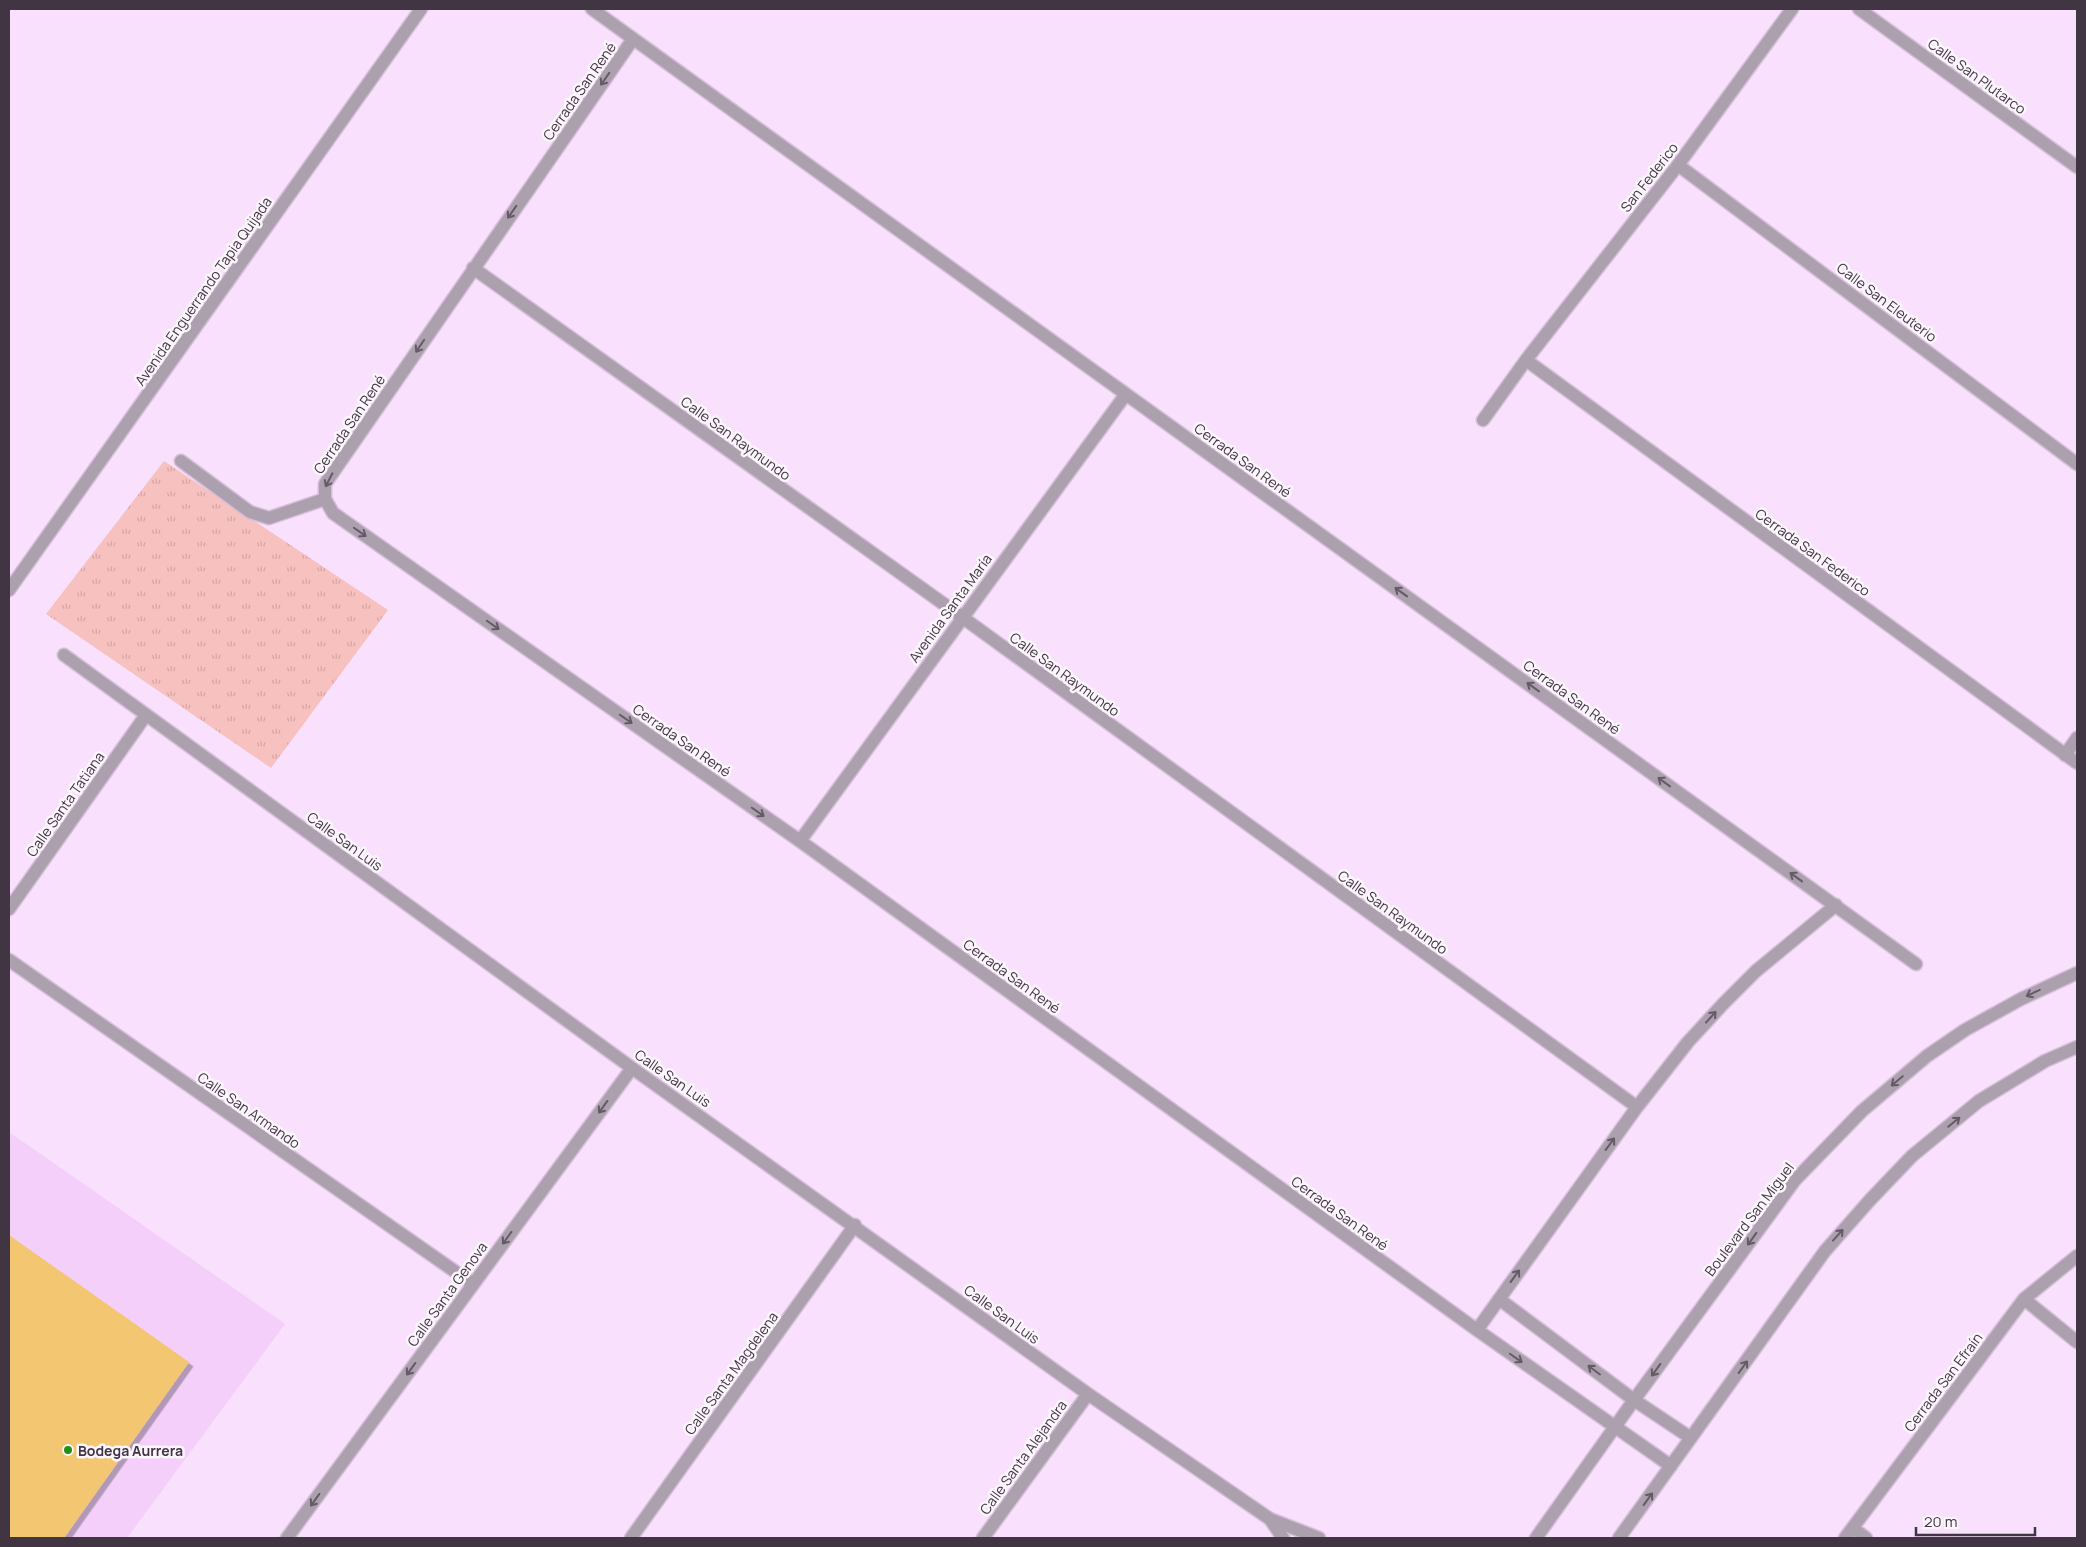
<svg xmlns="http://www.w3.org/2000/svg" width="2086" height="1547" font-family="Manrope,sans-serif">
<defs>
<pattern id="park-tufts" width="24" height="20" patternUnits="userSpaceOnUse" patternTransform="scale(1.25)"><rect width="24" height="20" fill="#f6c1bf"/><path d="M3 7l-1-3M5 7V3M7 7l1-3M15 17l-1-3M17 17v-4M19 17l1-3" fill="none" stroke="#d4a6a5"/></pattern>
<filter id="shadow"><feDropShadow dx="4.5" dy="4.5" stdDeviation="0" flood-color="#0004"/></filter>
</defs>
<rect width="100%" height="100%" fill="#f9e0fd"/>
<path fill="#f3cff9" d="M 9,1132 L 285,1324 L 127,1538 L 9,1538 Z"/>
<path fill="url(#park-tufts)" d="M 164,461 L 388,610 L 271,768 L 46,614 Z"/>
<path fill="#f3c672" filter="url(#shadow)" d="M 9,1235 L 189,1362 L 64,1538 L 9,1538 Z"/>
<g fill="none" stroke-linecap="round" stroke-linejoin="round">
<defs>
<path id="street" d="M 592,9 L 1916,964
M 1859,9 L 2077,167
M 633,39 L 325,484 L 325,499 L 333,513 L 800,841 L 1477,1330 L 1671,1466
M 1678,165 L 2077,464
M 473,268 L 962,617 L 1637,1107
M 1526,360 L 2077,763
M 1483,420 L 1526,360 L 1678,165 L 1792,9
M 181,461 L 250,512 L 269,518 L 325,499
M 9,590 L 421,9
M 64,655 L 632,1068 L 1088,1394 L 1270,1519 L 1319,1538
M 2065,755 L 2077,738
M 800,841 L 1126,394
M 9,909 L 146,715
M 9,960 L 473,1284
M 1499,1299 L 1634,1400 L 1691,1438
M 2024,1299 L 2077,1342
M 1477,1330 L 1637,1107 L 1688,1042 L 1723,1004 L 1756,971 L 1836,905
M 1270,1519 L 1283,1538
M 1853,1528 L 1866,1538
M 287,1538 L 632,1068
M 631,1538 L 855,1225
M 983,1538 L 1088,1394
M 1536,1538 L 1634,1400 L 1795,1180 L 1862,1111 L 1927,1056 L 1965,1030 L 2021,999 L 2077,973
M 1619,1538 L 1825,1251 L 1870,1200 L 1912,1156 L 1979,1101 L 2045,1061 L 2077,1047
M 1845,1538 L 2024,1299 L 2077,1256"/>
</defs>
<use href="#street" stroke="#d4bed8" stroke-width="15"/>
<use href="#street" stroke="#ac9fae" stroke-width="12"/>
</g>
<defs><path id="oneway-shaft" d="M-6 0H5M1.5-3L5.5 0L1.5 3" fill="none" stroke-width="1.6" stroke-linecap="round" stroke-linejoin="round" transform="scale(1.25)"/></defs>
<g stroke="#665968">
<use href="#oneway-shaft" transform="translate(605 79) rotate(125)"/>
<use href="#oneway-shaft" transform="translate(512 212) rotate(125)"/>
<use href="#oneway-shaft" transform="translate(420 346) rotate(124)"/>
<use href="#oneway-shaft" transform="translate(329 480) rotate(117)"/>
<use href="#oneway-shaft" transform="translate(360 532) rotate(35)"/>
<use href="#oneway-shaft" transform="translate(1401 592) rotate(-144)"/>
<use href="#oneway-shaft" transform="translate(493 625) rotate(35)"/>
<use href="#oneway-shaft" transform="translate(1533 687) rotate(-144)"/>
<use href="#oneway-shaft" transform="translate(626 719) rotate(35)"/>
<use href="#oneway-shaft" transform="translate(1664 782) rotate(-144)"/>
<use href="#oneway-shaft" transform="translate(758 812) rotate(35)"/>
<use href="#oneway-shaft" transform="translate(1796 877) rotate(-144)"/>
<use href="#oneway-shaft" transform="translate(2033 993) rotate(155)"/>
<use href="#oneway-shaft" transform="translate(1711 1017) rotate(-48)"/>
<use href="#oneway-shaft" transform="translate(1897 1081) rotate(140)"/>
<use href="#oneway-shaft" transform="translate(603 1107) rotate(126)"/>
<use href="#oneway-shaft" transform="translate(1954 1122) rotate(-39)"/>
<use href="#oneway-shaft" transform="translate(1610 1144) rotate(-54)"/>
<use href="#oneway-shaft" transform="translate(1838 1235) rotate(-48)"/>
<use href="#oneway-shaft" transform="translate(507 1238) rotate(126)"/>
<use href="#oneway-shaft" transform="translate(1752 1239) rotate(126)"/>
<use href="#oneway-shaft" transform="translate(1515 1276) rotate(-54)"/>
<use href="#oneway-shaft" transform="translate(1516 1358) rotate(35)"/>
<use href="#oneway-shaft" transform="translate(1743 1367) rotate(-54)"/>
<use href="#oneway-shaft" transform="translate(411 1369) rotate(126)"/>
<use href="#oneway-shaft" transform="translate(1594 1370) rotate(-143)"/>
<use href="#oneway-shaft" transform="translate(1656 1370) rotate(126)"/>
<use href="#oneway-shaft" transform="translate(1648 1499) rotate(-54)"/>
<use href="#oneway-shaft" transform="translate(315 1500) rotate(126)"/>
</g>
<circle fill="#259015" stroke="#fbf5fc" stroke-width="2" cx="68" cy="1450" r="5"/>
<g text-anchor="middle" dominant-baseline="central" stroke-width="5" stroke-linejoin="round" paint-order="stroke">
<g font-size="14" fill="#413443" stroke="#fbf5fc">
<text transform="translate(1977 76) rotate(36)">Calle San Plutarco</text>
<text transform="translate(579 91) rotate(-55)">Cerrada San René</text>
<text transform="translate(1649 177) rotate(-52)">San Federico</text>
<text transform="translate(203 291) rotate(-55)">Avenida Enguerrando Tapia Quijada</text>
<text transform="translate(1887 302) rotate(37)">Calle San Eleuterio</text>
<text transform="translate(349 424) rotate(-56)">Cerrada San René</text>
<text transform="translate(736 438) rotate(36)">Calle San Raymundo</text>
<text transform="translate(1243 460) rotate(36)">Cerrada San René</text>
<text transform="translate(1813 552) rotate(36)">Cerrada San Federico</text>
<text transform="translate(950 608) rotate(-54)">Avenida Santa María</text>
<text transform="translate(1065 674) rotate(36)">Calle San Raymundo</text>
<text transform="translate(1572 697) rotate(36)">Cerrada San René</text>
<text transform="translate(682 740) rotate(35)">Cerrada San René</text>
<text transform="translate(65 804) rotate(-55)">Calle Santa Tatiana</text>
<text transform="translate(345 841) rotate(36)">Calle San Luis</text>
<text transform="translate(1393 912) rotate(36)">Calle San Raymundo</text>
<text transform="translate(1012 976) rotate(36)">Cerrada San René</text>
<text transform="translate(673 1078) rotate(35)">Calle San Luis</text>
<text transform="translate(249 1110) rotate(35)">Calle San Armando</text>
<text transform="translate(1340 1213) rotate(36)">Cerrada San René</text>
<text transform="translate(1749 1219) rotate(-53)">Boulevard San Miguel</text>
<text transform="translate(447 1294) rotate(-54)">Calle Santa Genova</text>
<text transform="translate(1002 1314) rotate(36)">Calle San Luis</text>
<text transform="translate(731 1373) rotate(-54)">Calle Santa Magdelena</text>
<text transform="translate(1943 1382) rotate(-53)">Cerrada San Efraín</text>
<text transform="translate(1023 1457) rotate(-54)">Calle Santa Alejandra</text>
</g>
<g font-size="14" font-weight="bold" fill="#413443" stroke="#fbf5fc" text-anchor="start">
<text x="78" y="1450">Bodega Aurrera</text>
</g>
</g>
<rect width="2086" height="1547" fill="none" stroke="#413443" stroke-width="20"/>
<path d="M1916 1527v8h119v-8" fill="none" stroke="#413443" stroke-width="2.5"/>
<text x="1924" y="1527" font-size="15" fill="#413443" stroke="#fbf5fc" stroke-width="4" paint-order="stroke">20 m</text>
</svg>
